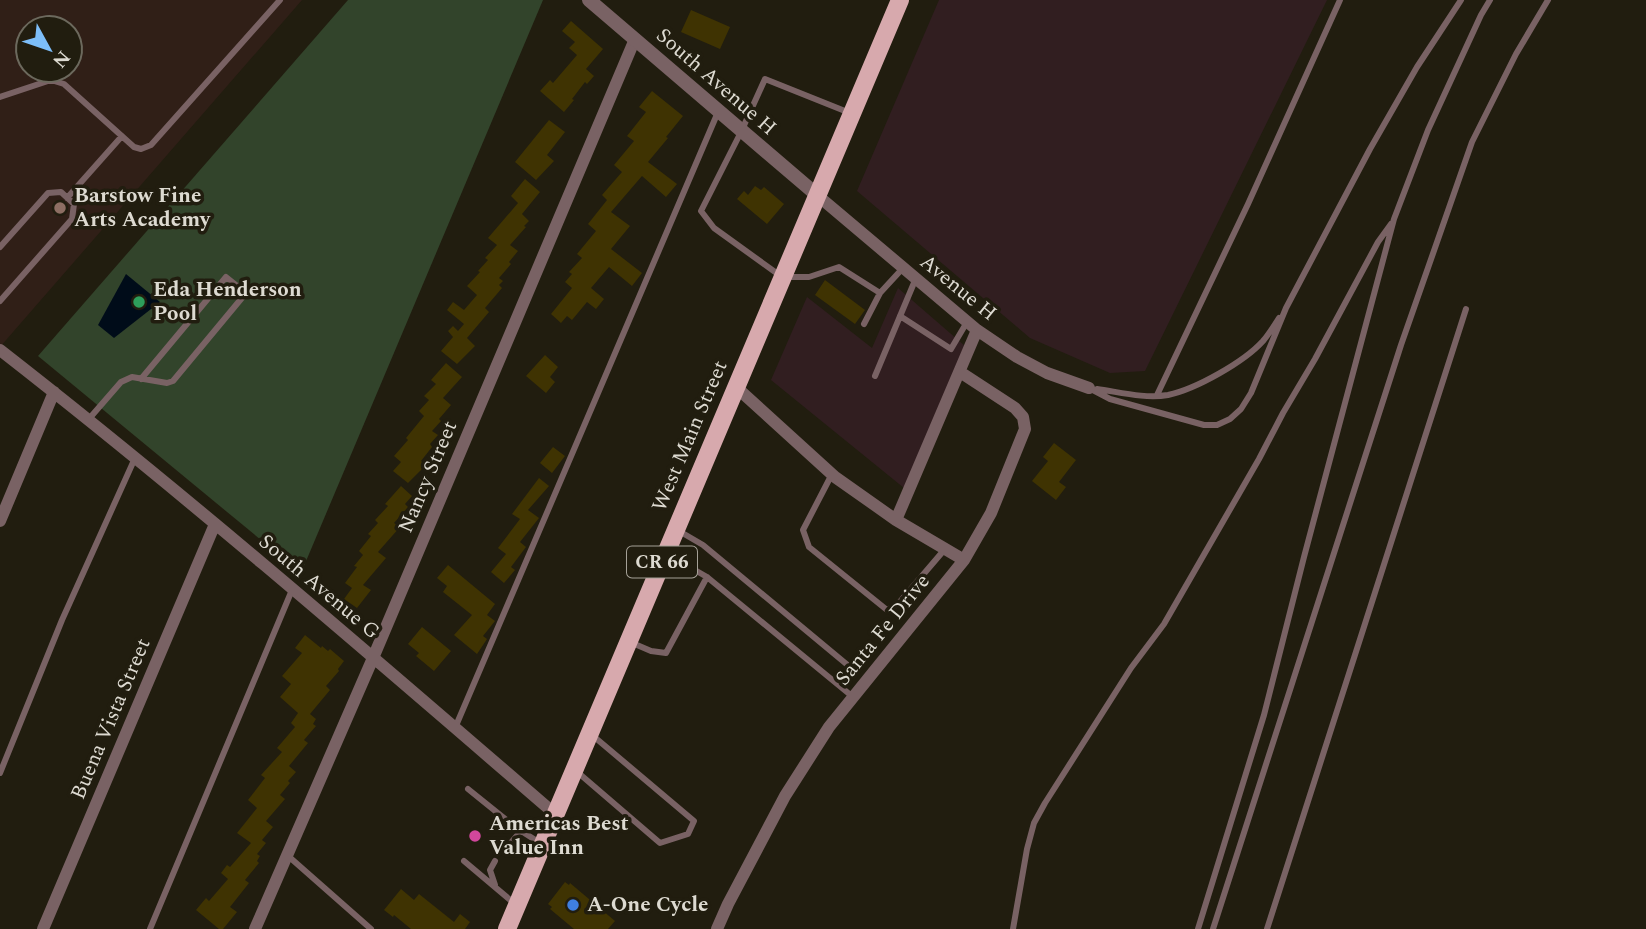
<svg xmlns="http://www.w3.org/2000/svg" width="1646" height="929" font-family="Spectral,serif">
<rect width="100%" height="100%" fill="#211d0f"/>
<path fill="#311e20" d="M 939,0 L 1327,0 L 1145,371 L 1110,373 L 1030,338 L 857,191 Z
M 898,288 L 965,346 L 904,488 L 771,380 L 807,297 L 872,348 Z"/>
<path fill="#301f17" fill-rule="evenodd" d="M 0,0 L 302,0 L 0,347 ZM 28,28 L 70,28 L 70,70 L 28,70 Z"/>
<path fill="#32442b" d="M 348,0 L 543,0 L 301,573 L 38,356 Z"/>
<path fill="#000c19" d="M 126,274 L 160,302 L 114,338 L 98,325 Z"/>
<path fill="#3f3302" d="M 691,10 L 730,27 L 720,49 L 681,32 Z
M 571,21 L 603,49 L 586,69 L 594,76 L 587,84 L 585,82 L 572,99 L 574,100 L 564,112 L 540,91 L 550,80 L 553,83 L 577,55 L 569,48 L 575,42 L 562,31 Z
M 652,91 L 683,116 L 666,137 L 668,138 L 648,162 L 677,184 L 666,197 L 642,176 L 611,212 L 630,226 L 611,249 L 642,273 L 632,286 L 609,267 L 591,288 L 604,299 L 596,309 L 587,302 L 572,320 L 567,316 L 561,323 L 551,314 L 572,288 L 565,282 L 572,274 L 569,272 L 582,258 L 577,254 L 596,231 L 588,224 L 607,200 L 602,195 L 622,172 L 614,165 L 634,141 L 627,136 L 646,112 L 639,107 Z
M 549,120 L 565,132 L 547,155 L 554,161 L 536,180 L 515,162 Z
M 525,179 L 540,192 L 522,214 L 529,221 L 524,226 L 526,227 L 510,245 L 518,251 L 509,262 L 511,264 L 499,278 L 503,281 L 499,285 L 502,288 L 485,308 L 489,312 L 467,338 L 475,346 L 457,364 L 441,351 L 453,337 L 448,331 L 453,326 L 458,331 L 464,324 L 447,310 L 453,302 L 464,310 L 477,295 L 467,286 L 480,272 L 478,271 L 488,260 L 485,258 L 497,245 L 488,238 L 518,203 L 511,196 Z
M 755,186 L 761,190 L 764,187 L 784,204 L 767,224 L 737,199 L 744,191 L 748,195 Z
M 825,280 L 865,310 L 855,324 L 815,295 Z
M 545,355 L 558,367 L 550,377 L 555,382 L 546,393 L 526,376 Z
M 446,363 L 462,377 L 443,398 L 451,405 L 439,419 L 441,421 L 432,431 L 438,435 L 430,444 L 432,447 L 421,461 L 426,465 L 408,483 L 393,471 L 401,462 L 394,456 L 408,440 L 406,438 L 424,416 L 419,411 L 429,400 L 424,396 L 436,384 L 431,380 Z
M 1054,443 L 1076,460 L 1059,482 L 1066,487 L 1056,500 L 1032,481 L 1048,461 L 1043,457 Z
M 553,447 L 565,456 L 552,473 L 540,463 Z
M 539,478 L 549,486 L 528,510 L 539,518 L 520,542 L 526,547 L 511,567 L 515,570 L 504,583 L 491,572 L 506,554 L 498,548 L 520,519 L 512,514 Z
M 401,486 L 412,496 L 405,504 L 408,507 L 394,523 L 400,527 L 378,552 L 386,558 L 363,585 L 371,590 L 357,608 L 344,599 L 352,588 L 345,583 L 357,567 L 354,566 L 363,555 L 359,551 L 371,536 L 368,534 L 378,523 L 375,520 L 388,506 L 385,504 Z
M 448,565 L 495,604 L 487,615 L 495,621 L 483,636 L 487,639 L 477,654 L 454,635 L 472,615 L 443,592 L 447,586 L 437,578 Z
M 422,627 L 451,651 L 434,671 L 416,656 L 419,653 L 408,644 Z
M 305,635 L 321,648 L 322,646 L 328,651 L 330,649 L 344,661 L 338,669 L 339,671 L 326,686 L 330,690 L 310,714 L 316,719 L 313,724 L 316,726 L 304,740 L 308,743 L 289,766 L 296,772 L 288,781 L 290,783 L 280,795 L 285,799 L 266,821 L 273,827 L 262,840 L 266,843 L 257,854 L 260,856 L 257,861 L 259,863 L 245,880 L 249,883 L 230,907 L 237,912 L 223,929 L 219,929 L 196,910 L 206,898 L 209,901 L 228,879 L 221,873 L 227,865 L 230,867 L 251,843 L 237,833 L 257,808 L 248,800 L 265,778 L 261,775 L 282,752 L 277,748 L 295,727 L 291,723 L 298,713 L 280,697 L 291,684 L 282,676 L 302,653 L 295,648 Z
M 565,882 L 569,885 L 570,883 L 615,921 L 608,929 L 574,929 L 550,909 L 552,907 L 548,904 Z
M 401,889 L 414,900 L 419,894 L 454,922 L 460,914 L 470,922 L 465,929 L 411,929 L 394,915 L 393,917 L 384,910 Z"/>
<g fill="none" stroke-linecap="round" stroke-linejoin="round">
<path stroke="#796264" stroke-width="6" d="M 0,97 L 51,80 L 64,84 L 134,147 L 141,149 L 151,145 L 280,0
M 850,113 L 765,79 L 741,132 L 701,211 L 714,228 L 782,277 L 809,277 L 839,267 L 880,293
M 67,198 L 122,136
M 0,247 L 48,193 L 61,192 L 74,204 L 72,219 L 0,301
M 900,316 L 951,349 L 967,322
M 864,324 L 880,293 L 903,268
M 875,376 L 916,278
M 1089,388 L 1110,399 L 1204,425 L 1217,425 L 1230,419 L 1241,409 L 1251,393 L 1286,308 L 1370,149 L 1417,67 L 1461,0
M 1097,389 C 1119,392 1145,399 1168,395 C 1196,389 1244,362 1263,341 C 1269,334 1274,326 1279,318
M 1157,395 L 1248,204 L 1340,0
M 88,420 L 121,382 L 132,377 L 167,383 L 173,381 L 246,293 L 226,277 L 141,379
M 832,474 L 803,530 L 809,547 L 887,610 L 898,604 L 945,549
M 679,531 L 703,545 L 850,667
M 667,554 L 707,577 L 853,697
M 630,642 L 651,651 L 666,653 L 707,577
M 455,728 L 718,112
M 575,770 L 660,843 L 688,834 L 694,821 L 592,735
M 0,773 L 62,620 L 135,458
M 468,789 L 515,827 L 540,843
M 509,845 L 521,831
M 287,855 L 371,929
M 464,861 L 515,904
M 495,885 L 490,870 L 495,861
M 150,929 L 292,590
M 1013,929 L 1027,849 L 1034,823 L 1045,803 L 1131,668 L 1164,624 L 1259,459 L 1283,413 L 1315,359 L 1378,242 L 1391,224
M 1198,929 L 1264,715 L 1304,557 L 1394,219 L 1428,130 L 1481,15 L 1490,0
M 1213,929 L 1401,345 L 1472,142 L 1516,54 L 1548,0
M 1267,929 L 1466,309"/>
<path stroke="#796264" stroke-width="12" d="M 817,195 L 977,330 L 1017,357 L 1047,373 L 1089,388
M 0,350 C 190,498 373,657 555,814
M 736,387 L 835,477 L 896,520 L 964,560
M 896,520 L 977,330
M 0,521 L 54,392
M 43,929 L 215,524
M 255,929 L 373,658 L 635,39
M 717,929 L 728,904 L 785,796 L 829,727 L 964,560 L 991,513 L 1025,429 L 1023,417 L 1015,408 L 960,372"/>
<path stroke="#796264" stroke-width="14" d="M 589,0 L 817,195"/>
<path stroke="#d7a9ad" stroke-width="18" d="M 507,929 L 900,0"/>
</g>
<circle fill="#8d6e63" stroke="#211d0f" stroke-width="2.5" cx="60" cy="208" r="7"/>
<circle fill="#2e9e5b" stroke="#211d0f" stroke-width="2.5" cx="139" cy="302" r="7"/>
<circle fill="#d1479c" stroke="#211d0f" stroke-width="2.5" cx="475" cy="836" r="7"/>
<circle fill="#3f7fe0" stroke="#211d0f" stroke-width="2.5" cx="573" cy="905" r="7"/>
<g text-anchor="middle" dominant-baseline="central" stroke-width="7" stroke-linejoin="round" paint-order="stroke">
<rect fill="#211d0f" stroke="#a5a197" stroke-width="2" x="627" y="546.5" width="70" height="31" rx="5"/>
<g font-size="19" font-weight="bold" fill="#dddad1">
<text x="662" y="562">CR 66</text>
</g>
<g font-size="21" fill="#dddad1" stroke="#211d0f">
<text transform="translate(716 82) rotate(41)">South Avenue H</text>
<text transform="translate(958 288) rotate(39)">Avenue H</text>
<text transform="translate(690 436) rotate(-67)">West Main Street</text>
<text transform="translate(428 477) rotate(-67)">Nancy Street</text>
<text transform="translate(319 587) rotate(40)">South Avenue G</text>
<text transform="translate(883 630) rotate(-51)">Santa Fe Drive</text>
<text transform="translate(111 719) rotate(-67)">Buena Vista Street</text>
</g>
<g font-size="21" font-weight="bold" fill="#dddad1" stroke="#211d0f" text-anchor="start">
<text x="74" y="196">Barstow Fine<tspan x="74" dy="24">Arts Academy</tspan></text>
<text x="153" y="290">Eda Henderson<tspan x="153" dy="24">Pool</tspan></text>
<text x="489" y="824">Americas Best<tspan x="489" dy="24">Value Inn</tspan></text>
<text x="587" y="905">A-One Cycle</text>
</g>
</g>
<g transform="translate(49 49) rotate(130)"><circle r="33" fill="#211d0f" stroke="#6c695d" stroke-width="2"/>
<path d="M0-5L12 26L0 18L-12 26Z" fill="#7dbef9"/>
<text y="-10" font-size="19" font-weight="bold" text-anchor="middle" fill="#dddad1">N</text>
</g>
</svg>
